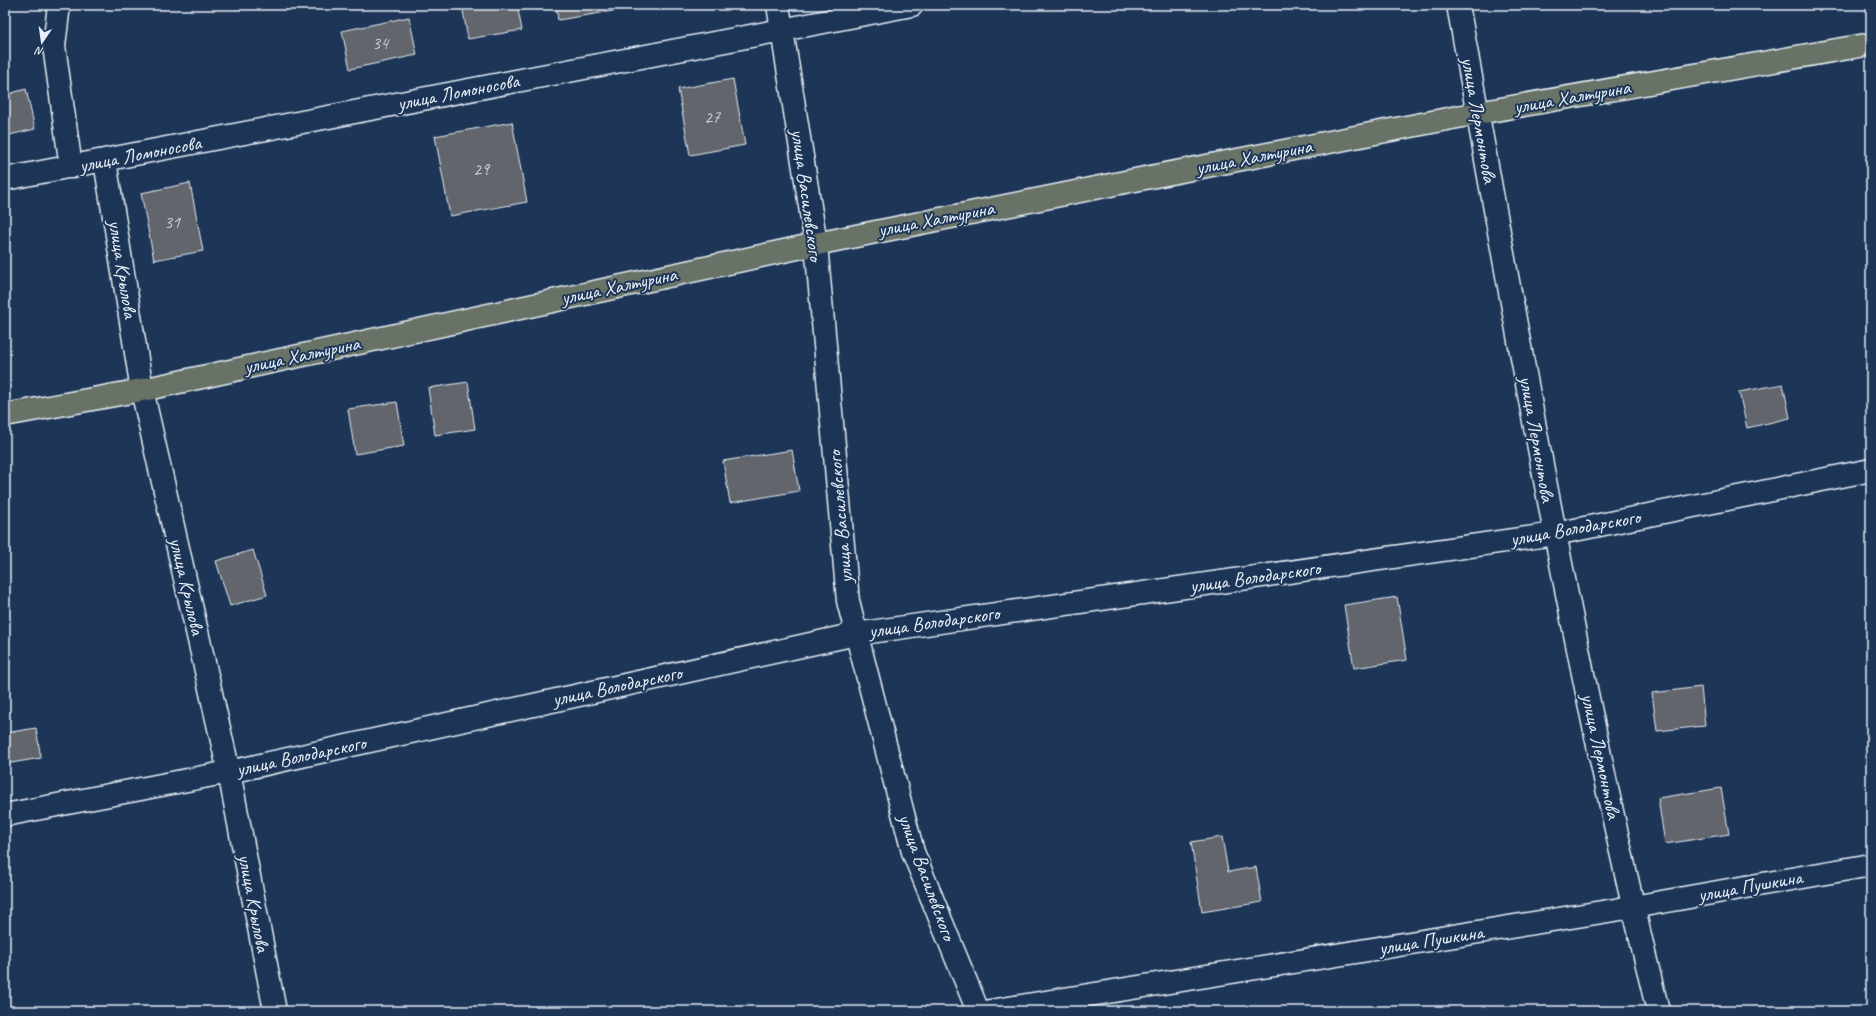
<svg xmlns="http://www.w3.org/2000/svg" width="1876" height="1016" font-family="Caveat,sans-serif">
<rect width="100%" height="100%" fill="#1d3557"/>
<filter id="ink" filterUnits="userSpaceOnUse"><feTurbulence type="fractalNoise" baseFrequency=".025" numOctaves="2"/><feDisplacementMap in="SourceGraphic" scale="8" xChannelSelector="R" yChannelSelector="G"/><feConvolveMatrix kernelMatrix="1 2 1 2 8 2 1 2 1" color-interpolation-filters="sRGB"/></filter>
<g filter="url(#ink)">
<path fill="#62656c" stroke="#e8f1f8" d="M 462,5 L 517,5 L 522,30 L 468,39 Z
M 556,5 L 612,5 L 613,11 L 558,20 Z
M 409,17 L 417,55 L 350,69 L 342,31 Z
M 733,79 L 745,145 L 690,155 L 678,89 Z
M 26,89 L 35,129 L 5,136 L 5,95 Z
M 512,122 L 527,202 L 450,216 L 435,136 Z
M 190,183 L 203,251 L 154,260 L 141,193 Z
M 468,382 L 475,429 L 435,435 L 428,388 Z
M 1783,384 L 1790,418 L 1747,428 L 1739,392 Z
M 397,402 L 404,446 L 355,454 L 348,409 Z
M 792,450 L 799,491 L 730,503 L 723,461 Z
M 253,550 L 267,595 L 230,606 L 216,561 Z
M 1397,597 L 1407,660 L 1354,668 L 1344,605 Z
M 1701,687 L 1705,726 L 1657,731 L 1652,693 Z
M 36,728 L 41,758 L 5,764 L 5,733 Z
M 1721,788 L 1729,834 L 1665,844 L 1658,798 Z
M 1222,837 L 1228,872 L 1256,867 L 1262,902 L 1202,912 L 1191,842 Z"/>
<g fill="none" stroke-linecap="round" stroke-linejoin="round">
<defs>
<path id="minor" d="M 59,5 L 54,46 L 71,167
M 778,5 L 816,244 L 848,601 L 913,852 L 978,1011
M 1458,5 C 1519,341 1577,679 1658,1011
M 105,161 L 142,390 L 229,772 L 275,1011
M 5,179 L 912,5
M 5,815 L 229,772 L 856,634 L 1555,534 L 1871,470
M 990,1011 L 1633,907 L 1871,865"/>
<path id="major" d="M 5,415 L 142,390 L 816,244 L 1130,181 L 1478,113 L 1871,44"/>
</defs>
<use href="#minor" stroke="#e8f1f8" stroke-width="25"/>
<use href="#major" stroke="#e8f1f8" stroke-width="25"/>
<use href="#minor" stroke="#1d3557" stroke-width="22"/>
<use href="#major" stroke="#697266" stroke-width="22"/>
</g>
</g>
<g text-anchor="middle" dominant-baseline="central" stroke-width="4" stroke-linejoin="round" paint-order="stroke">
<g font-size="18" fill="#c6ced5">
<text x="380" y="43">34</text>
<text x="712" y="117">27</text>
<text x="481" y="169">29</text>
<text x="172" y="222">31</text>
</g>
<g font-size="20" fill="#e8f1f8" stroke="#1d3557">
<text transform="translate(458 92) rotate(-11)">улица Ломоносова</text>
<text transform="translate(1572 97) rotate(-10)">улица Халтурина</text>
<text transform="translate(1479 120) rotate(80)">улица Лермонтова</text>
<text transform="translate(140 154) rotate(-11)">улица Ломоносова</text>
<text transform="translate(1254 157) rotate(-11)">улица Халтурина</text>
<text transform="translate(807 195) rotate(82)">улица Василевского</text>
<text transform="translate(936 219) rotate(-11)">улица Халтурина</text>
<text transform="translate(123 269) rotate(81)">улица Крылова</text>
<text transform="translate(619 286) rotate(-12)">улица Халтурина</text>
<text transform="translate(302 355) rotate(-12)">улица Халтурина</text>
<text transform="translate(1537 439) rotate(80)">улица Лермонтова</text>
<text transform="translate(840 517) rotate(-95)">улица Василевского</text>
<text transform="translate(1575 528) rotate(-10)">улица Володарского</text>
<text transform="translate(1255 577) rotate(-8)">улица Володарского</text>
<text transform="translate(187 586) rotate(77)">улица Крылова</text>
<text transform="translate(934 622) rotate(-8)">улица Володарского</text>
<text transform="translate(617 686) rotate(-12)">улица Володарского</text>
<text transform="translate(301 756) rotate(-12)">улица Володарского</text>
<text transform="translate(1601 756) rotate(78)">улица Лермонтова</text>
<text transform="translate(927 877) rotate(70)">улица Василевского</text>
<text transform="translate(1750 886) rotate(-10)">улица Пушкина</text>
<text transform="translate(254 903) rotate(79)">улица Крылова</text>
<text transform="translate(1431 940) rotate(-9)">улица Пушкина</text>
</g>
</g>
<rect width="1876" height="1016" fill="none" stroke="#1d3557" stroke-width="20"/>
<rect x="10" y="10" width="1856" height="996" fill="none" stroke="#e8f1f8" stroke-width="1.5" filter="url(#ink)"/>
<g transform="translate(42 42) rotate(193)" stroke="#1d3557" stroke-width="3" paint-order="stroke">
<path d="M0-3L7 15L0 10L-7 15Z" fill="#e8f1f8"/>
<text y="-6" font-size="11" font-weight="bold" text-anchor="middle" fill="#e8f1f8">N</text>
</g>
</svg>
